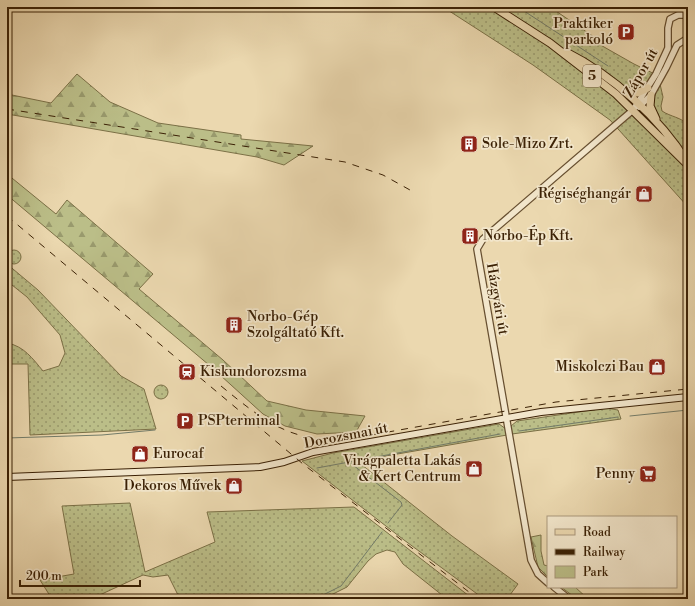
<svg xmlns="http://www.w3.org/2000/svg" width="695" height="606" font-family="'Libre Bodoni',serif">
<defs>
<pattern id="green-dots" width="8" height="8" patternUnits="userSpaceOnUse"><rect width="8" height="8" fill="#bbbe88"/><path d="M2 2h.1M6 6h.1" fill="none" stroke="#999a6d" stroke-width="1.8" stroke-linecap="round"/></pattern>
<pattern id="forest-firs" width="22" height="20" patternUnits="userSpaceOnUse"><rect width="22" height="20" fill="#bbbe88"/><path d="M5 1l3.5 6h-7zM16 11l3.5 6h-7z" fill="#999a6d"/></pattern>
</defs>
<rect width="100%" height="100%" fill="#ebd8af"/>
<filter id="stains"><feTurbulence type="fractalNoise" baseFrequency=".005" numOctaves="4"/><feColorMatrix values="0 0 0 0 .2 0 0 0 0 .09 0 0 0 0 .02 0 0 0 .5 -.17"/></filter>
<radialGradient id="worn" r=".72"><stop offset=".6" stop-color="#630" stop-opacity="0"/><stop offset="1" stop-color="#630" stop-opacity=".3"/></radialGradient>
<path fill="url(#green-dots)" stroke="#7b7046" d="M 443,7 L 503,7 L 507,10 L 509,7 L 550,7 L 594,37 L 597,43 L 634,64 L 663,78 L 660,84 L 663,97 L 661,106 L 662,111 C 671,117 681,117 688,125 L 688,207 L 610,120 L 533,65 Z
M7 257a7 7 0 1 1 14 0a7 7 0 1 1-14 0Z
M 7,264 L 38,290 L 121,376 L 144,389 L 156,429 L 30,435 L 28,364 L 7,364 L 7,343 C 24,346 33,359 43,371 L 59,366 L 65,353 L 60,335 L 27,297 L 7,281 Z
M154 392a7 7 0 1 1 14 0a7 7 0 1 1-14 0Z
M 606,408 L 618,410 L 621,419 L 512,434 L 511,426 L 517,421 Z
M 499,424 L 506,429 L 507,435 L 357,461 L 452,536 L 518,584 L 507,599 L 484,599 L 404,540 L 302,461 L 333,453 Z
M 130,503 L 145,572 L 215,542 L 207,512 L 354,507 L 473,599 L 447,599 L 403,564 L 395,552 L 387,550 L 376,554 L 368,561 L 347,587 L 323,599 L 180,599 L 168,575 L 153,577 L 143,575 L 91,599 L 52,599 L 40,580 L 74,574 L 62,506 Z"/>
<path fill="url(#forest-firs)" stroke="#7b7046" d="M 77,74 L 110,102 L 158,123 L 241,135 L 241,139 L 313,146 L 284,165 L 257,157 L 7,114 L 7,94 L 51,103 Z
M 7,174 L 56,214 L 67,200 L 153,274 L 139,289 L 223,360 L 267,401 L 306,410 L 365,416 L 356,432 L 317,434 L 285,426 L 263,414 L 209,365 L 7,195 Z
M 541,535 L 541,551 L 544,565 L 548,566 L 548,577 L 538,567 L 531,537 Z
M 561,587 L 575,587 L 587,598 L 596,599 L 577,599 Z"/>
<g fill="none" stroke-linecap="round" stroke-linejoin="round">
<path stroke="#737c69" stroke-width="1" d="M 518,7 L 608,66
M 630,416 L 688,410
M 519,431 L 618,417
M 7,438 L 102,435 L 155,430
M 349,462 L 401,502 L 402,505 L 388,523
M 317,468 L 500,434
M 315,599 L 341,586 L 382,532"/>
<defs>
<path id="tertiary" d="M 639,107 L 651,95 L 666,68 L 677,45 L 688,38
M 548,583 L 538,574 L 531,560 L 477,249 L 483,239 L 633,110 L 656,74 L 668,48 L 668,28 L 670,19 L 678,15 L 688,15
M 554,587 L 569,599"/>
<path id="secondary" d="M 7,477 L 260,467 L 284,462 L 313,452 L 541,412 L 688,397"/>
<path id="primary" d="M 494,7 L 550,43 L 616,94 L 688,165
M 566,52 C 612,75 660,118 687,162
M 625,91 L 637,93 L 648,88
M 651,95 L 650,106 L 656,119"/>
</defs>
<use href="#tertiary" stroke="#674f30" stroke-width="8"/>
<use href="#secondary" stroke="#3b2105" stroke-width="8"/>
<use href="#primary" stroke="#3b2105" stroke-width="9"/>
<use href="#tertiary" stroke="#f2e6cb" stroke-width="5.5"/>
<use href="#secondary" stroke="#f2e6cb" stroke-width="6"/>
<use href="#primary" stroke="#ebd8af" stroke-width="7"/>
<path stroke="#3b2105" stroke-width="1" stroke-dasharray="7 7" stroke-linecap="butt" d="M 7,109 L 345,162 L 383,175 L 410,190
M 7,216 L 303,464 L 478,599
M 221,386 C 263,420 291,444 349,439 L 556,402 L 688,389"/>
</g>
<defs>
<symbol id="parking-square" viewBox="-11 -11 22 22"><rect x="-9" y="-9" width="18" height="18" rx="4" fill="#8f2418" stroke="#f2e6cb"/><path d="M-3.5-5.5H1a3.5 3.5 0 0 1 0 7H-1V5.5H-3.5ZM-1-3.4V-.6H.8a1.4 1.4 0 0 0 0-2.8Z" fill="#fff"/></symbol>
<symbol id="building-square" viewBox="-11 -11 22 22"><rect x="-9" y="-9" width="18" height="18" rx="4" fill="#8f2418" stroke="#f2e6cb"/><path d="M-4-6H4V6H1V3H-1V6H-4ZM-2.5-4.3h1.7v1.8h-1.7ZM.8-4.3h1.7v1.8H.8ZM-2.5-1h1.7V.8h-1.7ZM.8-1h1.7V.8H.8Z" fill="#fff"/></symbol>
<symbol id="shop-square" viewBox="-11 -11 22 22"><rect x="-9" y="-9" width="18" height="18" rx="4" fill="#8f2418" stroke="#f2e6cb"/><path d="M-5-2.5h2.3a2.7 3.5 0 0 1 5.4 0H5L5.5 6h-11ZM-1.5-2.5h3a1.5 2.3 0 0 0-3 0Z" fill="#fff"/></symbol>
<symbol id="station-square" viewBox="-11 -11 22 22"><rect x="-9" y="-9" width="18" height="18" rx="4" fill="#8f2418" stroke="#f2e6cb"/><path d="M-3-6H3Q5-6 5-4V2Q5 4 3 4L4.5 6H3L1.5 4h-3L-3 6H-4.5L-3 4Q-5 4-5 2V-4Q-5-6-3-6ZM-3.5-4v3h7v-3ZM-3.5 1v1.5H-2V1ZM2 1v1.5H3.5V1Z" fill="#fff"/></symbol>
<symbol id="supermarket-square" viewBox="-11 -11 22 22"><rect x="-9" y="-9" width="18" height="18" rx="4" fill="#8f2418" stroke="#f2e6cb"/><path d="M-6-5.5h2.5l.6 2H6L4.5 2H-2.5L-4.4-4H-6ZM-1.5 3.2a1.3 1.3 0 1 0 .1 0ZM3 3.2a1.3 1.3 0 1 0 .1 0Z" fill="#fff"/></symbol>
</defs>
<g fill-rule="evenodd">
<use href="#parking-square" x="616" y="22" width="20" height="20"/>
<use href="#building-square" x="459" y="134" width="20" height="20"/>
<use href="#shop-square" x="634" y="184" width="20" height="20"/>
<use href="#building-square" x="460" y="226" width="20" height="20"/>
<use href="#building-square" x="224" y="315" width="20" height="20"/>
<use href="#shop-square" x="647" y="357" width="20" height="20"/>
<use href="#station-square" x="177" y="362" width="20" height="20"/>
<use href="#parking-square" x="175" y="411" width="20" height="20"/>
<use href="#shop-square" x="130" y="444" width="20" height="20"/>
<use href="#shop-square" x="464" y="459" width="20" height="20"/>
<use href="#supermarket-square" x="638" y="464" width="20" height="20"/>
<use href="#shop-square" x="224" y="476" width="20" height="20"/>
</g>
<g text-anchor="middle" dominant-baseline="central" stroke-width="3.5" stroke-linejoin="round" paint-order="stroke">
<rect fill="#f2e6cb" stroke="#725c40" stroke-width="1" x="583" y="65" width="18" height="22" rx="3"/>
<g font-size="13" font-weight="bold" fill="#3b2105">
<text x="592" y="76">5</text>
</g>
<g font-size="14" fill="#3b2105" stroke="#f2e6cb" text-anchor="end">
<text x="613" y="24">Praktiker<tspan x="613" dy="16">parkoló</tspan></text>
<text x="482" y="144" text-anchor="start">Sole-Mizo Zrt.</text>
<text x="631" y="194">Régiséghangár</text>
<text x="483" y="236" text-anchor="start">Norbo-Ép Kft.</text>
<text x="247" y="317" text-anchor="start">Norbo-Gép<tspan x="247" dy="16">Szolgáltató Kft.</tspan></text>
<text x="644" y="367">Miskolczi Bau</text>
<text x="200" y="372" text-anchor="start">Kiskundorozsma</text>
<text x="198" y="421" text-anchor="start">PSPterminal</text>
<text x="153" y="454" text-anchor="start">Eurocaf</text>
<text x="461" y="461">Virágpaletta Lakás<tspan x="461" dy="16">&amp; Kert Centrum</tspan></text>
<text x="635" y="474">Penny</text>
<text x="221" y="486">Dekoros Művek</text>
</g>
<g font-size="14" fill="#3b2105" stroke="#f2e6cb">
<text transform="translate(641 73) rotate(-60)">Zápor út</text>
<text transform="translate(497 299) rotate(80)">Házgyári út</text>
<text transform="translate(346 436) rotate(-11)">Dorozsmai út</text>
</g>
</g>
<rect width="695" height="606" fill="none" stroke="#ebd8af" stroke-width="24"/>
<rect x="8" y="8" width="679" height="590" fill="none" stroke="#3b2105" stroke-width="2"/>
<rect x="12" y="12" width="671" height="582" fill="none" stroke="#3b2105"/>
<rect x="547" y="516" width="130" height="72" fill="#f2e6cb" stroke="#a9977c"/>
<rect x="555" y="529" width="20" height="6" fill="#ebd8af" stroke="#a9977c"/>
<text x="583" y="536" font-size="12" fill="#3b2105">Road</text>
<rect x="555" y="549" width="20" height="6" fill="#3b2105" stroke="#a9977c"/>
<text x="583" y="556" font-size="12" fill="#3b2105">Railway</text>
<rect x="555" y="566" width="20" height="12" fill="#bbbe88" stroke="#a9977c"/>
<text x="583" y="576" font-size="12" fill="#3b2105">Park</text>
<path d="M20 580v6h120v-6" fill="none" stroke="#3b2105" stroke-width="2"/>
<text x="26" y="580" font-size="12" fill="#3b2105" stroke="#f2e6cb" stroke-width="3" paint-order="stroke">200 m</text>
<rect width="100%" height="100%" filter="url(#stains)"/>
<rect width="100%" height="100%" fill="url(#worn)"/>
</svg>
